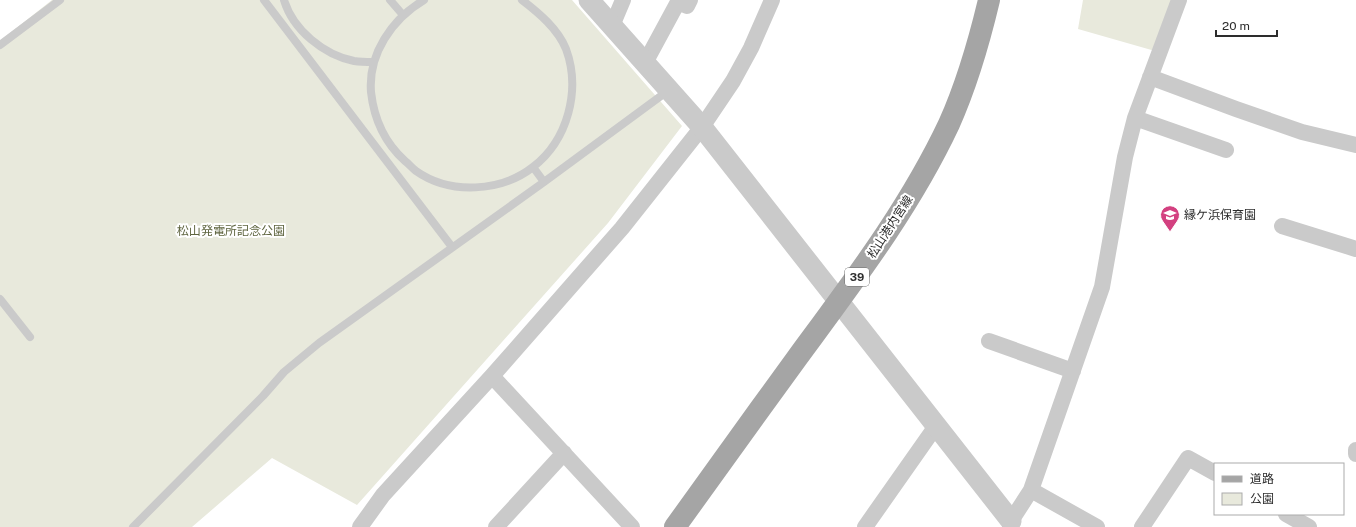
<svg xmlns="http://www.w3.org/2000/svg" width="1356" height="527" font-family="'Public Sans','Noto Sans JP',sans-serif">
<rect width="100%" height="100%" fill="#fff"/>
<path fill="#e8e9dc" d="M 52,0 L 572,0 L 682,126 L 608,223 L 357,505 L 272,458 L 192,527 L 0,527 L 0,41 Z
M 1083,0 L 1174,0 L 1155,51 L 1078,29 Z"/>
<g fill="none" stroke-linecap="round" stroke-linejoin="round">
<path stroke="#cacaca" stroke-width="8" d="M 264,0 L 452,247
M 284,0 C 293,30 324,55 354,61 C 361,62 367,62 373,62
M 390,0 L 403,15
M 424,0 C 392,19 368,54 371,92 C 374,119 385,143 405,161 C 409,164 412,168 416,171 C 450,195 501,192 533,167 C 568,140 581,90 566,49 C 558,29 539,13 522,0
M 0,45 L 60,0
M 533,167 L 544,182
M 0,299 L 30,337
M 133,527 L 263,396 L 284,372 L 319,343 L 544,182 L 669,90"/>
<path stroke="#cacaca" stroke-width="16" d="M 612,26 L 623,0
M 645,63 L 678,2 L 687,6 L 690,0
M 1150,77 L 1236,109 L 1302,132 L 1356,145
M 1135,118 L 1226,150
M 1282,226 L 1356,249
M 989,341 L 1073,371
M 492,376 L 632,527
M 1356,450 L 1356,454
M 1031,490 L 1097,527
M 1286,514 L 1309,527
M 360,527 L 383,495 L 492,376 L 622,228 L 702,127 L 733,81 L 751,48 L 772,0
M 496,527 L 564,453
M 865,527 L 936,426
M 1010,527 L 1011,521 L 1031,490 L 1102,287 L 1125,157 L 1135,118 L 1179,0
M 1142,527 L 1188,458 L 1215,473"/>
<path stroke="#cacaca" stroke-width="21" d="M 589,0 L 702,127 L 1011,521"/>
<path stroke="#a5a5a5" stroke-width="22" d="M 675,527 C 716,470 756,414 797,358 C 852,283 909,209 949,124 C 967,84 979,42 989,0"/>
</g>
<defs>
<symbol id="school-pin" viewBox="-11 -11 22 30"><path d="M0 17L-7.5 6A9.5 9.5 0 1 1 7.5 6Z" fill="#d34080" stroke="#fff"/><path d="M0-5L7-2L0 1L-7-2ZM-4 1L0 2.5L4 1V4Q0 6-4 4Z" fill="#fff"/></symbol>
</defs>
<g fill-rule="evenodd">
<use href="#school-pin" x="1159" y="204" width="22" height="30"/>
</g>
<g text-anchor="middle" dominant-baseline="central" stroke-width="4" stroke-linejoin="round" paint-order="stroke">
<rect fill="#fff" stroke="#6c6c6c" stroke-width="1" x="845" y="268" width="24" height="18" rx="3"/>
<g font-size="11" font-weight="bold" fill="#2d2d2d">
<text x="857" y="277">39</text>
</g>
<g font-size="12" fill="#2d2d2d" stroke="#fff" text-anchor="start">
<text x="1184" y="215">縁ケ浜保育園</text>
</g>
<g font-size="12" fill="#2d2d2d" stroke="#fff">
<text transform="translate(890 227) rotate(-57)">松山港内宮線</text>
</g>
<g font-size="12" fill="#5e643f" stroke="#fff">
<text x="231" y="231">松山発電所記念公園</text>
</g>
</g>
<rect x="1214" y="463" width="130" height="52" fill="#ffffff" stroke="#ababab"/>
<rect x="1222" y="476" width="20" height="6" fill="#a5a5a5" stroke="#ababab"/>
<text x="1250" y="483" font-size="12" fill="#2d2d2d">道路</text>
<rect x="1222" y="493" width="20" height="12" fill="#e8e9dc" stroke="#ababab"/>
<text x="1250" y="503" font-size="12" fill="#2d2d2d">公園</text>
<path d="M1216 30v6h61v-6" fill="none" stroke="#2d2d2d" stroke-width="2"/>
<text x="1222" y="30" font-size="12" fill="#2d2d2d" stroke="#ffffff" stroke-width="3" paint-order="stroke">20 m</text>
</svg>
